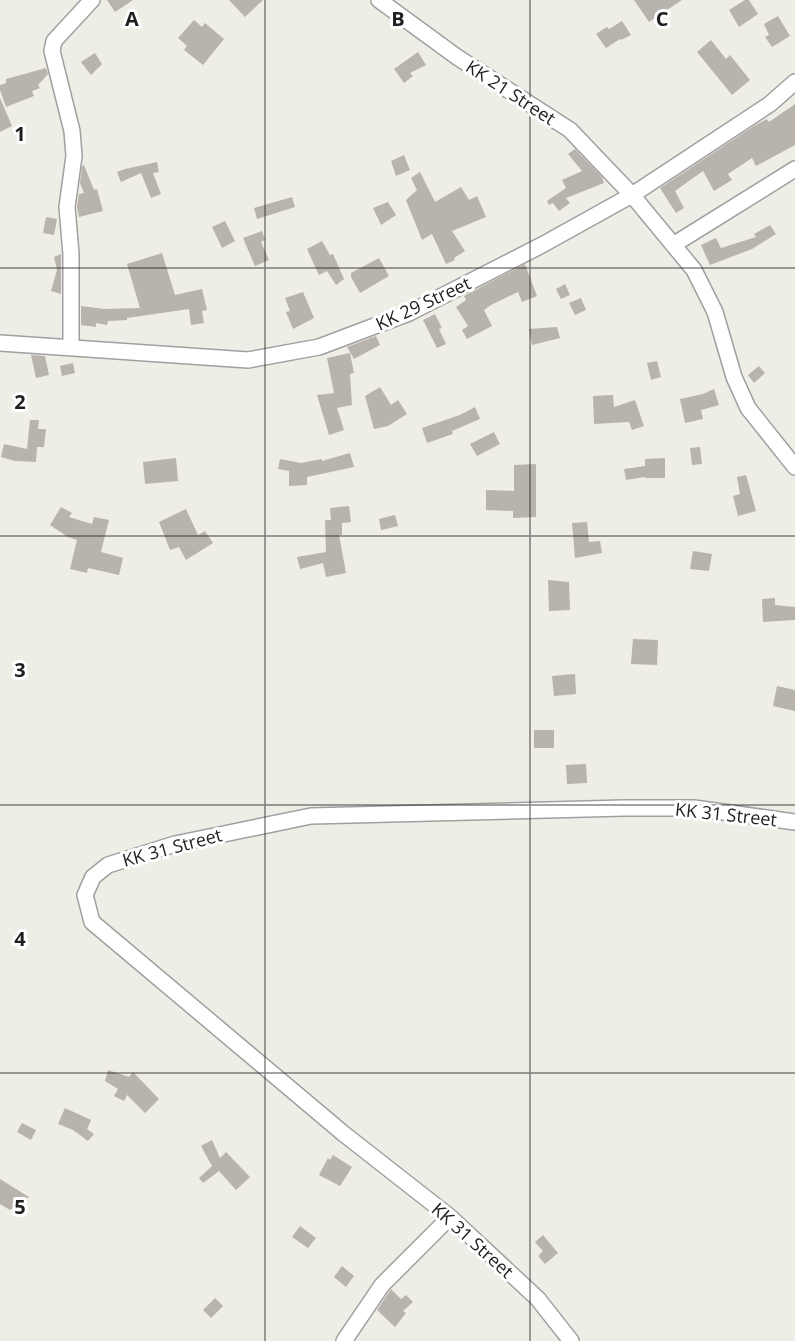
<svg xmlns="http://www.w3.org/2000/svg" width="795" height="1341" font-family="'Open Sans',sans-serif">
<rect width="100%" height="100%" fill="#eeede6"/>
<path fill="#b8b3ac" d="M 107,0 L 133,0 L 115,12 Z
M 229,0 L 263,0 L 245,17 Z
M 634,0 L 682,0 L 649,22 Z
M 745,0 L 749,0 L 758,14 L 739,27 L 729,10 Z
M 778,16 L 790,36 L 772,47 L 765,37 L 769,35 L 764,24 Z
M 194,20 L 202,27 L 205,23 L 224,39 L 203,65 L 184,50 L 187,46 L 178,38 Z
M 622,21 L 631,35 L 621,40 L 620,39 L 606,48 L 596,34 L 607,27 L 609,29 Z
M 711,40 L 726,59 L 730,55 L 750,80 L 732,95 L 697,52 Z
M 418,52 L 426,65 L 410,73 L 413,76 L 404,83 L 394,69 Z
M 95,53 L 102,64 L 91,75 L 81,62 Z
M 46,68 L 48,74 L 38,85 L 40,88 L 32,91 L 34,96 L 6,107 L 0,90 L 0,85 L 6,83 L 6,79 Z
M 0,98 L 12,126 L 0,132 Z
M 795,104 L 795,145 L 756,166 L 752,158 L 728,174 L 732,180 L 714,191 L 703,171 L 675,191 L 684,208 L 676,213 L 660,188 L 754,126 L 767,119 L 769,122 Z
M 575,149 L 602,177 L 604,183 L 566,198 L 570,203 L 559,211 L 553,203 L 549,205 L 547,201 L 566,188 L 562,180 L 582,171 L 568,154 Z
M 404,155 L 410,170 L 396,176 L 391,161 Z
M 157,162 L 159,172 L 153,173 L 161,194 L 151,198 L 141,173 L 121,182 L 117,172 L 125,169 Z
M 84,165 L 94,190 L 97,189 L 103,211 L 79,217 L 77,207 L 79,194 L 84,193 L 80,183 L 82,166 Z
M 420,172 L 435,202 L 461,187 L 469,200 L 477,196 L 486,217 L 452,231 L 465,251 L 454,258 L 455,260 L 446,264 L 432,234 L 422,240 L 406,200 L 417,190 L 411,178 Z
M 292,197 L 295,207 L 257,219 L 254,208 Z
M 388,202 L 396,215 L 381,225 L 373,208 Z
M 46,217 L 57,219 L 54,235 L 43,233 Z
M 225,221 L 235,241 L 222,248 L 212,227 Z
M 770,225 L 776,234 L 752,249 L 710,265 L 701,245 L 716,238 L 721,248 L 756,237 L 754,234 Z
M 262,231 L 265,240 L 261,242 L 269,260 L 255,266 L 243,238 Z
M 322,241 L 330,255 L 333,254 L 344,279 L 336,285 L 327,271 L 319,275 L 307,249 Z
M 162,253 L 175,295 L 202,289 L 207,310 L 202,311 L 204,323 L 191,325 L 189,309 L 127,318 L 127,320 L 108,321 L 107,325 L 96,323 L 96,327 L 81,325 L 81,306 L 104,309 L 140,308 L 127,264 Z
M 61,254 L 61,294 L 51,291 L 57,270 L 54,257 Z
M 379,258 L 389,276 L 360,293 L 351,277 L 351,273 Z
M 525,264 L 537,296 L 522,302 L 518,292 L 491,305 L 484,310 L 492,326 L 467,339 L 462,330 L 468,326 L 456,307 L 466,300 L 464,296 Z
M 565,284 L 570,295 L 561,299 L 556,289 Z
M 303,292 L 314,318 L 293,329 L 286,312 L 290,311 L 285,298 Z
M 581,298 L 586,310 L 575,315 L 569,303 Z
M 435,314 L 442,328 L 439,329 L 446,344 L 437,348 L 423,320 Z
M 557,327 L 560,338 L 532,345 L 529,329 Z
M 376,336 L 380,345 L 354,359 L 347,347 Z
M 350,353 L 354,373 L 350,374 L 352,405 L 337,408 L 344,430 L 329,435 L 317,395 L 334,393 L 327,358 Z
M 31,355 L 45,356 L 49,375 L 36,378 Z
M 657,361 L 661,377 L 651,380 L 647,363 Z
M 73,363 L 75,373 L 62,376 L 60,366 Z
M 759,366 L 765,373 L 754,383 L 748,375 Z
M 380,387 L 391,405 L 398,400 L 407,414 L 388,426 L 374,429 L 365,396 Z
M 714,389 L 719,405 L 701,410 L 703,419 L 685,423 L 680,399 L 703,394 Z
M 613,395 L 614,407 L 635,400 L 644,426 L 632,430 L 629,422 L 594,424 L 593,396 Z
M 475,407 L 480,419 L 452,431 L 453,434 L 427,443 L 422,428 L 460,415 Z
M 30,420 L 39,420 L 38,429 L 46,429 L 44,447 L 37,447 L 36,462 L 15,461 L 1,457 L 4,444 L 27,449 Z
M 494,432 L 500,444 L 477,456 L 470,444 Z
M 700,447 L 702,464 L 692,465 L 690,448 Z
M 350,453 L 354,467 L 307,477 L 307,485 L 289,486 L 289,471 L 278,469 L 280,459 L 301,463 L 322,459 L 322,461 Z
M 176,458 L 178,481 L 145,484 L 143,462 Z
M 665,458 L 665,478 L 645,478 L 645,477 L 626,480 L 624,469 L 645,466 L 645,459 Z
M 536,464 L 536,517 L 513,518 L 513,511 L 486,510 L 486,490 L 514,491 L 514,465 Z
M 746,475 L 756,511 L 738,516 L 733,496 L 740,494 L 737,477 Z
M 349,506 L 351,522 L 342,523 L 342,535 L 339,535 L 346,573 L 326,577 L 323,563 L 300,569 L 297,557 L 326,552 L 325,520 L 331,520 L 330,508 Z
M 61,507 L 72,513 L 69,517 L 92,524 L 94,517 L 109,520 L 101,552 L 123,558 L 119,575 L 88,568 L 87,573 L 70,569 L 77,540 L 65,536 L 65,535 L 50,525 Z
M 186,509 L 198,535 L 205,531 L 213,543 L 186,560 L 179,547 L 170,550 L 159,522 Z
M 395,515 L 398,526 L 381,530 L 379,519 Z
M 587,522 L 589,542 L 600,541 L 602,553 L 575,558 L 572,523 Z
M 693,551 L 712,554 L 709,571 L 690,569 Z
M 548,580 L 569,582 L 570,610 L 549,611 Z
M 775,598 L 775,605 L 795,607 L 795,620 L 763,622 L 762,599 Z
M 633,639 L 658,640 L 657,665 L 631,664 Z
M 575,674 L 576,694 L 554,696 L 552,676 Z
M 777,686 L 795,690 L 795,711 L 773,706 Z
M 534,730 L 554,730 L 554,748 L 534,748 Z
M 586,764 L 587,783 L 567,784 L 566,765 Z
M 108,1070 L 129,1077 L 133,1072 L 159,1099 L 145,1113 L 127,1095 L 124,1101 L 114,1096 L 118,1089 L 105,1081 Z
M 65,1108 L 91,1120 L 87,1129 L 94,1134 L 88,1141 L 73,1130 L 58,1124 Z
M 22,1123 L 36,1130 L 31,1140 L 17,1132 Z
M 212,1140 L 220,1158 L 226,1152 L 250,1177 L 236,1190 L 219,1171 L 203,1183 L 199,1178 L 212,1166 L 201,1146 Z
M 333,1155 L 352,1167 L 340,1186 L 319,1175 L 328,1158 L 330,1160 Z
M 0,1179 L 29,1197 L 10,1210 L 0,1204 Z
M 300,1226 L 316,1238 L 308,1248 L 292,1237 Z
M 543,1235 L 558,1253 L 545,1264 L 538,1256 L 543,1251 L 535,1242 Z
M 342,1266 L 354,1276 L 346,1287 L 334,1277 Z
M 391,1289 L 401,1299 L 406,1295 L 413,1302 L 403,1311 L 406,1313 L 395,1327 L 377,1310 Z
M 215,1298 L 223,1306 L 211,1318 L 203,1310 Z"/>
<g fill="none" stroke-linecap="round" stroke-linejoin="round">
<defs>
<path id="street" d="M 379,0 L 457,57 L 570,130 L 632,195 L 694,270 L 715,312 L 734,377 L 748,408 L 795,467
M 673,245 L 795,169
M 0,343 L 248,360 L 319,347 L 409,313 L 542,245 L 632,195 L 770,104 L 795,82
M 71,347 L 71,254 L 67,207 L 74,156 L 72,131 L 52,51 L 54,41 L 92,0
M 344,1341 L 382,1285 L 450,1217
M 571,1341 L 538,1299 L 450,1217 L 344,1134 L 92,922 L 85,895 L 93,877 L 108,865 L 175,844 L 311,816 L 624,808 L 694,808 L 795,822"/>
</defs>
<use href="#street" stroke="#a0a0a0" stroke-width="18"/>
<use href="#street" stroke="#fff" stroke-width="15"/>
</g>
<path fill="none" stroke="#1f1f1f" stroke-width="1.5" stroke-opacity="0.55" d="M 265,0 L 265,1341M 530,0 L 530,1341M 0,268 L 795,268M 0,536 L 795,536M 0,805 L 795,805M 0,1073 L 795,1073"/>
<g text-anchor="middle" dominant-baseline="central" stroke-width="6" stroke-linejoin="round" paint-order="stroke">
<g font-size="18" fill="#1f1f1f" stroke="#fff">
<text transform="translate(511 92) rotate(33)">KK 21 Street</text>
<text transform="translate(423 303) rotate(-25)">KK 29 Street</text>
<text transform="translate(726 814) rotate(6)">KK 31 Street</text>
<text transform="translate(172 847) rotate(-15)">KK 31 Street</text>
<text transform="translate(473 1240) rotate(42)">KK 31 Street</text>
</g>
</g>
<g font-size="20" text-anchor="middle" font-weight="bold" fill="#1f1f1f" stroke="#fff" stroke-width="6" stroke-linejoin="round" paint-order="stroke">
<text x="132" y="26">A</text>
<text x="398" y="26">B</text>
<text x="662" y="26">C</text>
<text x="20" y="141">1</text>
<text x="20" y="409">2</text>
<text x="20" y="677">3</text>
<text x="20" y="946">4</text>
<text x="20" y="1214">5</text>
</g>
</svg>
